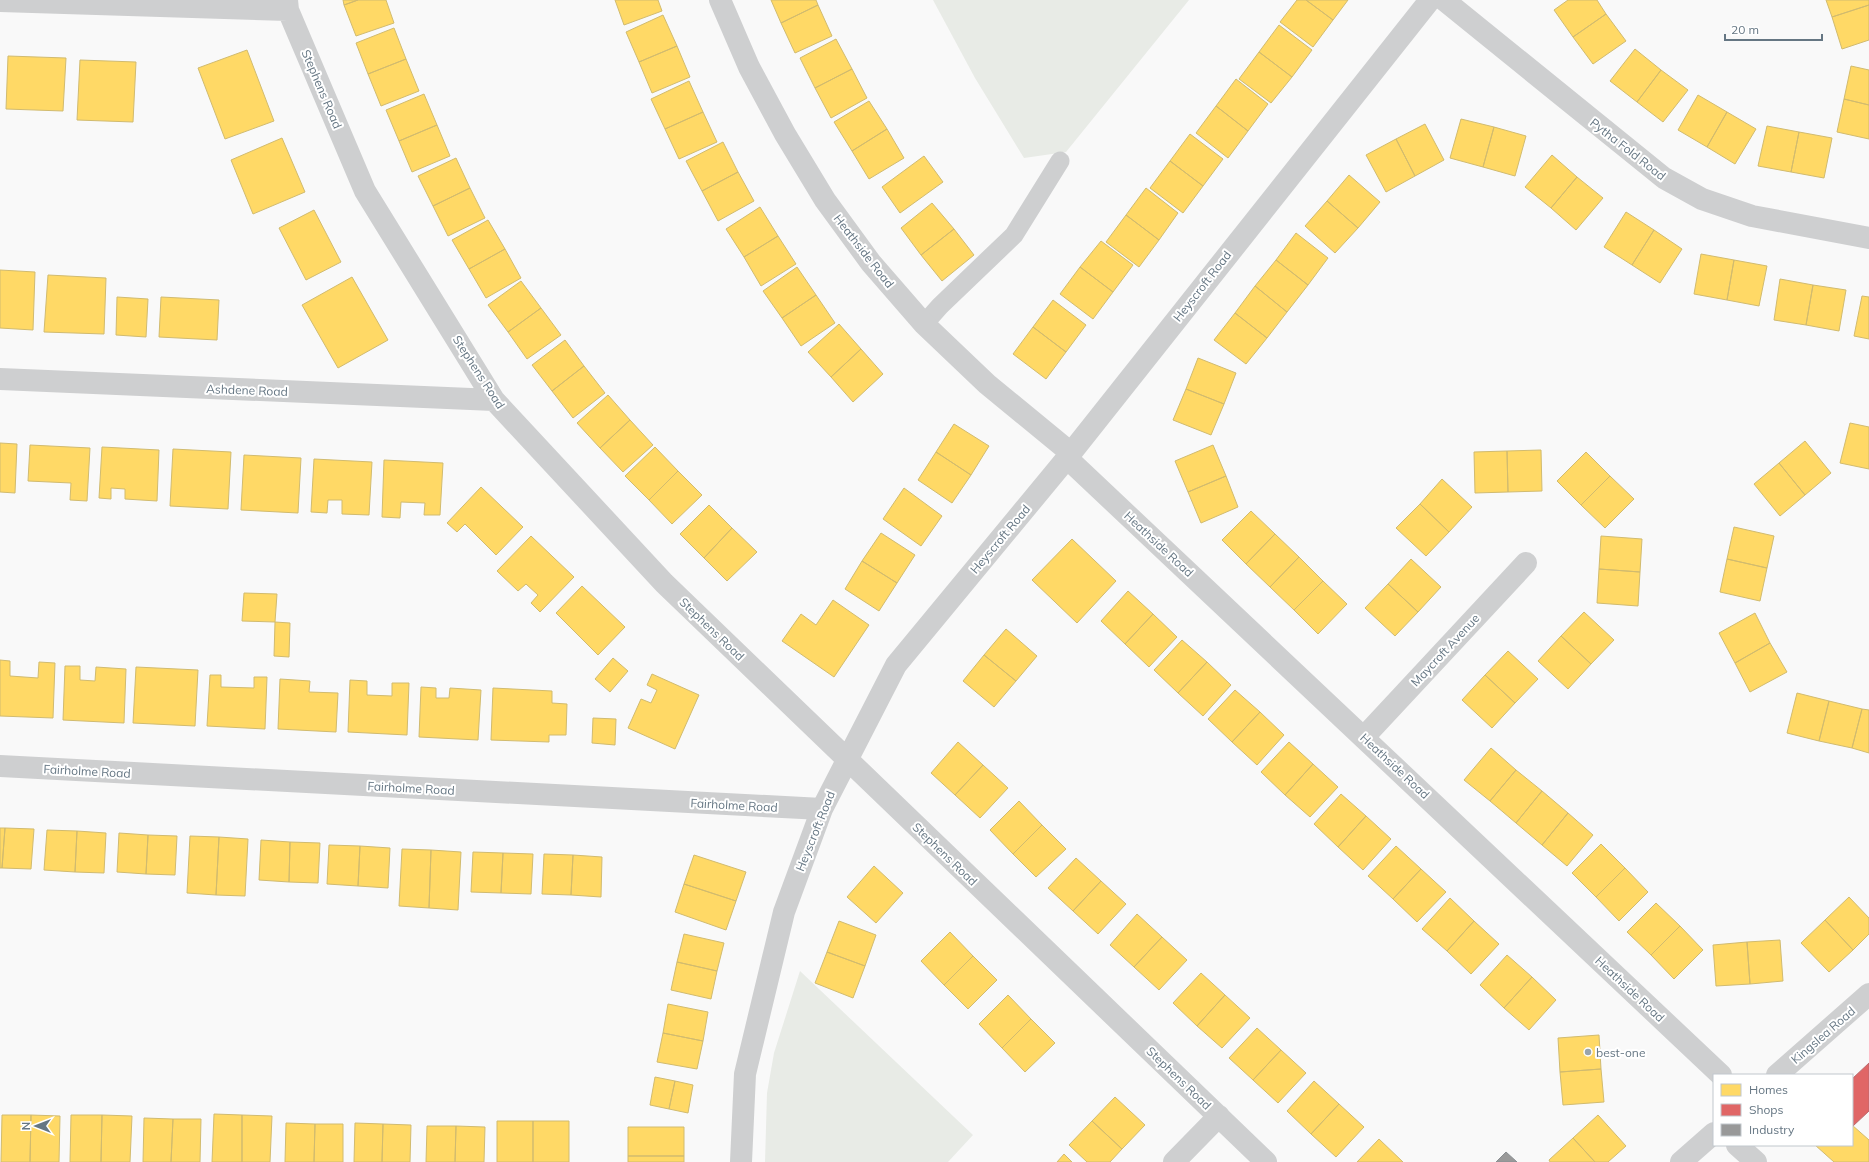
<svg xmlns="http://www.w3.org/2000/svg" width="1869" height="1162" font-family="Mulish,sans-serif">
<rect width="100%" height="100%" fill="#f9f9f9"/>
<path fill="#e8ebe6" d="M 933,0 L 1189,0 L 1066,152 L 1024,158 L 975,78 Z
M 800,971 L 973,1135 L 948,1162 L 765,1162 L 767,1093 L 774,1053 Z"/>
<path fill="#ffd966" stroke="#d1bb6f" d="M 343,0 L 358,0 L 344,5 Z
M 358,0 L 386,0 L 394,23 L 356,36 L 344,5 Z
M 615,0 L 658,0 L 662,11 L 624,25 Z
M 771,0 L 816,0 L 818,5 L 781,23 Z
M 1297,0 L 1306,0 L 1333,20 L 1313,47 L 1280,22 Z
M 1306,0 L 1348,0 L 1333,20 Z
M 1568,0 L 1597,0 L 1606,14 L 1573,37 L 1554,10 Z
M 1826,0 L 1869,0 L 1869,5 L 1832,17 Z
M 818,5 L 832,36 L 795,53 L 781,23 Z
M 1869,5 L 1869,40 L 1842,49 L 1832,17 Z
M 1606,14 L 1626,41 L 1593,64 L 1573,37 Z
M 663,15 L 677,46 L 639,62 L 626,32 Z
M 1279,25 L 1312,50 L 1292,77 L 1259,52 Z
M 394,28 L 406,59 L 368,74 L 356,43 Z
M 836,39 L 852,69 L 815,88 L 800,58 Z
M 677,46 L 690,77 L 652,93 L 639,62 Z
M 1635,49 L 1661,70 L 1637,102 L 1610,81 Z
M 247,50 L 274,121 L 225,139 L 198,68 Z
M 1259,52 L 1292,77 L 1271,103 L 1239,79 Z
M 8,56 L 66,58 L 63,111 L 6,109 Z
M 406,59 L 419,91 L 381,106 L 368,74 Z
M 80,60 L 136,62 L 133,122 L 77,120 Z
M 1851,66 L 1869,70 L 1869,105 L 1844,99 Z
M 852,69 L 867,98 L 831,118 L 815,88 Z
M 1661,70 L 1688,90 L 1663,122 L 1637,102 Z
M 1236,79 L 1268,104 L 1248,131 L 1216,106 Z
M 689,81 L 703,112 L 665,129 L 651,99 Z
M 424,94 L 437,125 L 399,141 L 386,110 Z
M 1698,95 L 1727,112 L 1707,147 L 1678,130 Z
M 1844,99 L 1869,105 L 1869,139 L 1837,132 Z
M 869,101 L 887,129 L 852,151 L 834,122 Z
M 1216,106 L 1248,131 L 1228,158 L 1196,133 Z
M 703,112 L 717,142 L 679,159 L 665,129 Z
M 1727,112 L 1756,129 L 1735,164 L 1707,147 Z
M 1461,119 L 1494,127 L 1483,167 L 1450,158 Z
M 1425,124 L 1444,160 L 1415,176 L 1396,139 Z
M 437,125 L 450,156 L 412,172 L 399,141 Z
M 1767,126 L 1799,132 L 1791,172 L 1758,166 Z
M 1494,127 L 1526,136 L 1515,176 L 1483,167 Z
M 887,129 L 904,158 L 869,179 L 852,151 Z
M 1799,132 L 1832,138 L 1824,178 L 1791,172 Z
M 1190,134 L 1223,159 L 1203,186 L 1170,161 Z
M 282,138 L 305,192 L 253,214 L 231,160 Z
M 1396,139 L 1415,176 L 1386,192 L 1366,155 Z
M 723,142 L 738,172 L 702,191 L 686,161 Z
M 1552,155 L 1577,177 L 1551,208 L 1525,187 Z
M 924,156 L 943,182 L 900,213 L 882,187 Z
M 456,158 L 470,188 L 433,206 L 418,176 Z
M 1170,161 L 1203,186 L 1183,213 L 1150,188 Z
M 738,172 L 754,201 L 718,221 L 702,191 Z
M 1349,175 L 1380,202 L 1358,228 L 1327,201 Z
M 1577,177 L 1603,198 L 1576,230 L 1551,208 Z
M 470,188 L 485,218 L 448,236 L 433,206 Z
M 1146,188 L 1178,213 L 1159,240 L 1126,215 Z
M 1327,201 L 1358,228 L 1335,253 L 1305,226 Z
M 932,203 L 954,229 L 921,255 L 901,228 Z
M 760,207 L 778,236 L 744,257 L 726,229 Z
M 314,210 L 341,262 L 306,280 L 279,228 Z
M 1626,212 L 1654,230 L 1632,265 L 1604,247 Z
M 1126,215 L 1159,240 L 1139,267 L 1106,242 Z
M 488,220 L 505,249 L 469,269 L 452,240 Z
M 954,229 L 974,255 L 942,281 L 921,255 Z
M 1654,230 L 1682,249 L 1660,283 L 1632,265 Z
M 1296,233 L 1328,258 L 1308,285 L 1276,260 Z
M 778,236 L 796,264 L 761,286 L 744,257 Z
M 1101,241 L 1133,265 L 1113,292 L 1080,267 Z
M 505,249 L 521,278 L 486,298 L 469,269 Z
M 1701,254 L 1734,260 L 1727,300 L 1694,294 Z
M 1276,260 L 1308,285 L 1287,312 L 1255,286 Z
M 1734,260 L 1767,266 L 1759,306 L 1727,300 Z
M 797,267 L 816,295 L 782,318 L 763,291 Z
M 1080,267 L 1113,292 L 1093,319 L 1060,294 Z
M 0,270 L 35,272 L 33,330 L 0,328 Z
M 48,275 L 106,278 L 104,334 L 44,332 Z
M 352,277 L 388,340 L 338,368 L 302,305 Z
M 1780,279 L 1813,285 L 1806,325 L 1774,320 Z
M 521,281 L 541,308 L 508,332 L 488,305 Z
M 1813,285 L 1846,290 L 1839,331 L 1806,325 Z
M 1255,286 L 1287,312 L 1267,338 L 1235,313 Z
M 816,295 L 835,323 L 801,346 L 782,318 Z
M 1862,296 L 1869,297 L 1869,339 L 1854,336 Z
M 117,297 L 148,299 L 146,337 L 116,335 Z
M 161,297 L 219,300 L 217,340 L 159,337 Z
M 1053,300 L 1086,325 L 1066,352 L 1033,327 Z
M 541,308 L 561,335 L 527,359 L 508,332 Z
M 1235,313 L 1267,338 L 1246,364 L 1214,340 Z
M 839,324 L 861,349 L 831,377 L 808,352 Z
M 1033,327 L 1066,352 L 1046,379 L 1013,354 Z
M 565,340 L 584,366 L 552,391 L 532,365 Z
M 861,349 L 883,374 L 853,402 L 831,377 Z
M 1198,358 L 1236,373 L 1224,404 L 1186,389 Z
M 584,366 L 605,393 L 573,418 L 552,391 Z
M 1186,389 L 1224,404 L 1211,435 L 1173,420 Z
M 608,395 L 630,420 L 600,448 L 577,423 Z
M 630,420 L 653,445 L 623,472 L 600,448 Z
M 1850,423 L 1869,427 L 1869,469 L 1840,463 Z
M 954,424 L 989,446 L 971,475 L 936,452 Z
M 1805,441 L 1831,473 L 1805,495 L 1779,463 Z
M 0,443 L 17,444 L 15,493 L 0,492 Z
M 30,445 L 90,448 L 87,501 L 70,500 L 71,483 L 28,481 Z
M 1213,445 L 1226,476 L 1188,492 L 1175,461 Z
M 102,447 L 159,450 L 157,501 L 125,499 L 125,489 L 111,488 L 111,499 L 99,498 Z
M 655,447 L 678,471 L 649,500 L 625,476 Z
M 173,449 L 231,452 L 228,509 L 170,506 Z
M 1541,450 L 1542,491 L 1508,492 L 1507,451 Z
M 1507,451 L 1508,492 L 1475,493 L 1474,452 Z
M 936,452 L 971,475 L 952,503 L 918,480 Z
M 1586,452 L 1610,476 L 1581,505 L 1557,481 Z
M 244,455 L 301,458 L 298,513 L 241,510 Z
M 314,459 L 372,462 L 369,515 L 342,514 L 342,500 L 328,500 L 327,513 L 311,512 Z
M 384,460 L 443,463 L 440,515 L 424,515 L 425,503 L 401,502 L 400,518 L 382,517 Z
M 1779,463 L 1805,495 L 1780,516 L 1754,484 Z
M 678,471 L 702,495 L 672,524 L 649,500 Z
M 1226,476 L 1238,507 L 1201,523 L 1188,492 Z
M 1610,476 L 1634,499 L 1605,528 L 1581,505 Z
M 1442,479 L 1472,507 L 1449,532 L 1420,504 Z
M 481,487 L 523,527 L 496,555 L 465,524 L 457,532 L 447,523 Z
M 904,488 L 942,516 L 921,546 L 883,519 Z
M 1420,504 L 1449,532 L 1426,556 L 1396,528 Z
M 709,505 L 732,528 L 704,558 L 680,534 Z
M 1251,511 L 1275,534 L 1246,564 L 1222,540 Z
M 1734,527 L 1774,536 L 1767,568 L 1727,559 Z
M 732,528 L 757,552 L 727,581 L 704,558 Z
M 881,533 L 915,555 L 897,583 L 862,561 Z
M 1275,534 L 1299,557 L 1270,587 L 1246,564 Z
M 531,536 L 574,577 L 540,612 L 531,603 L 538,595 L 526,584 L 518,591 L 497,571 Z
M 1601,536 L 1642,539 L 1640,572 L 1599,569 Z
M 1072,539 L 1116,581 L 1077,623 L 1032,580 Z
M 1299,557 L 1323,581 L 1294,610 L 1270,587 Z
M 1411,559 L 1441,587 L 1418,612 L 1388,584 Z
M 1727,559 L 1767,568 L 1760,601 L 1720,592 Z
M 862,561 L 897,583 L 879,611 L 845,589 Z
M 1599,569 L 1640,572 L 1638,606 L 1597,603 Z
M 1323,581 L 1347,604 L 1318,634 L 1294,610 Z
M 1388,584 L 1418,612 L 1395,636 L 1365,608 Z
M 582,586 L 625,627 L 598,655 L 556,613 Z
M 1128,591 L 1153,614 L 1125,644 L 1101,621 Z
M 244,593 L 277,594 L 275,622 L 242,621 Z
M 833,600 L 869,625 L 834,677 L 782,641 L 801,614 L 816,625 Z
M 1584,612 L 1614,640 L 1591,664 L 1561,636 Z
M 1755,613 L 1770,643 L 1735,663 L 1719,633 Z
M 1153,614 L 1177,637 L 1149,667 L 1125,644 Z
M 275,622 L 290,623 L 289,657 L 274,656 Z
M 1006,629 L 1037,656 L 1016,681 L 984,655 Z
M 1561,636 L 1591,664 L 1568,689 L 1538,661 Z
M 1182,640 L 1207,662 L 1178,693 L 1154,670 Z
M 1770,643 L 1787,672 L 1750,692 L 1735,663 Z
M 1508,651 L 1538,679 L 1515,703 L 1485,675 Z
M 984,655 L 1016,681 L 994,707 L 963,681 Z
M 613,658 L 628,671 L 610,692 L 595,679 Z
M 0,660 L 10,661 L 10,676 L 38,678 L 39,662 L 55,663 L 53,718 L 0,716 Z
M 1207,662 L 1231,685 L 1203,716 L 1178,693 Z
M 65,666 L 80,666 L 80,680 L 95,681 L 96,667 L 126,669 L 124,723 L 63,720 Z
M 136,667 L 198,670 L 195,726 L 133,723 Z
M 652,674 L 699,695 L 675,749 L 628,728 L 641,699 L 651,703 L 657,690 L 647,685 Z
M 210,675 L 221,675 L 221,687 L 254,688 L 254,677 L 267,677 L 265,729 L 207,726 Z
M 1485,675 L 1515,703 L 1492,728 L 1462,700 Z
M 280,679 L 310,681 L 309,692 L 338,693 L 336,732 L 278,729 Z
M 350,680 L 367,681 L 367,695 L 392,696 L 392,683 L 409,683 L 407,735 L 348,732 Z
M 421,687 L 436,688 L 436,698 L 449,698 L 450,688 L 481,690 L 478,740 L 419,737 Z
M 493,688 L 552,691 L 552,703 L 567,704 L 566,735 L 549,735 L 549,742 L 491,740 Z
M 1235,690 L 1260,712 L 1232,742 L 1208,719 Z
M 1797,693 L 1829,701 L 1819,741 L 1787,733 Z
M 1829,701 L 1862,709 L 1852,748 L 1819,741 Z
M 1862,709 L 1869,710 L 1869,753 L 1852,748 Z
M 1260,712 L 1284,735 L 1257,765 L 1232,742 Z
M 593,718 L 616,719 L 615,745 L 592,743 Z
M 958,742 L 983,765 L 955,795 L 931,773 Z
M 1289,742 L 1313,764 L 1285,795 L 1261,772 Z
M 1491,748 L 1516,770 L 1490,801 L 1464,780 Z
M 1313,764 L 1338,787 L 1310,817 L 1285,795 Z
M 983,765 L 1008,788 L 980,818 L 955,795 Z
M 1516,770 L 1542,791 L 1516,823 L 1490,801 Z
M 1542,791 L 1568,813 L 1542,845 L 1516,823 Z
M 1341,794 L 1366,816 L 1338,847 L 1314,824 Z
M 1019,801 L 1042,825 L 1013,854 L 990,830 Z
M 1568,813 L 1593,835 L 1567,866 L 1542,845 Z
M 1366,816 L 1391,839 L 1363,870 L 1338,847 Z
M 1042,825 L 1066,849 L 1036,877 L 1013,854 Z
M 0,828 L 5,828 L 2,868 L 0,868 Z
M 5,828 L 34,829 L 31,869 L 2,868 Z
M 47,830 L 77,831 L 75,872 L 44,870 Z
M 77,831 L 106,833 L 104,873 L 75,872 Z
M 119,833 L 148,835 L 146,874 L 117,872 Z
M 148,835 L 177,836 L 175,875 L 146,874 Z
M 190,836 L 219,837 L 216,895 L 187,893 Z
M 219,837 L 248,839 L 245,896 L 216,895 Z
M 261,840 L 290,842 L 289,882 L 259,880 Z
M 290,842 L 320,843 L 318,883 L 289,882 Z
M 1601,844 L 1625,868 L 1596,897 L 1572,873 Z
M 329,845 L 360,846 L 358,886 L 327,884 Z
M 360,846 L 390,848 L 388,888 L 358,886 Z
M 1396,846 L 1421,869 L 1393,899 L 1368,876 Z
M 402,849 L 431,850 L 429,908 L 399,906 Z
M 431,850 L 461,852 L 458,910 L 429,908 Z
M 473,852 L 503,853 L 501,893 L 471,892 Z
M 503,853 L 533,854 L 531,894 L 501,893 Z
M 544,854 L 573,855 L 571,895 L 542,894 Z
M 573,855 L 602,857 L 601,897 L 571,895 Z
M 694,855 L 746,872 L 736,901 L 684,884 Z
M 1076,858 L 1101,881 L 1073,911 L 1048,888 Z
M 874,866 L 903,893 L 876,923 L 847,897 Z
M 1625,868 L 1648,892 L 1619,921 L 1596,897 Z
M 1421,869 L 1446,892 L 1417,922 L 1393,899 Z
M 1101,881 L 1126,904 L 1098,934 L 1073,911 Z
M 684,884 L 736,901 L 726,930 L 675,912 Z
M 1849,897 L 1869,918 L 1869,934 L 1853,950 L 1825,920 Z
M 1450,898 L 1474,921 L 1447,951 L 1422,929 Z
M 1656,903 L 1680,926 L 1651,955 L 1627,932 Z
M 1137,914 L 1162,937 L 1134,967 L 1110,945 Z
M 1825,920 L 1853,950 L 1829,972 L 1801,943 Z
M 839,921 L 876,935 L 865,966 L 827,952 Z
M 1474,921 L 1499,944 L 1471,974 L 1447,951 Z
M 1680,926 L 1703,950 L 1674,979 L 1651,955 Z
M 950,932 L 973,956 L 944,985 L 921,961 Z
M 684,934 L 724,943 L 717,971 L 677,962 Z
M 1162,937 L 1187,960 L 1159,990 L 1134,967 Z
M 1780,940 L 1783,981 L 1750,984 L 1747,942 Z
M 1747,942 L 1750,984 L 1716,986 L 1713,945 Z
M 827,952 L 865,966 L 853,998 L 815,983 Z
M 1507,955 L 1532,977 L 1504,1008 L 1480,985 Z
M 973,956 L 997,980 L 968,1009 L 944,985 Z
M 677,962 L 717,971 L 711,999 L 671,990 Z
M 1201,973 L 1225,995 L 1197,1026 L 1173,1003 Z
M 1532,977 L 1556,1000 L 1529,1030 L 1504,1008 Z
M 1008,995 L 1031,1019 L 1002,1048 L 979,1024 Z
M 1225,995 L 1250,1018 L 1222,1048 L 1197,1026 Z
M 668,1004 L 708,1012 L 703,1041 L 663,1033 Z
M 1031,1019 L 1055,1043 L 1025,1072 L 1002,1048 Z
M 1257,1028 L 1281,1050 L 1253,1080 L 1229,1058 Z
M 663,1033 L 703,1041 L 697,1069 L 657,1062 Z
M 1599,1035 L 1601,1069 L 1560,1072 L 1558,1038 Z
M 1281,1050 L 1306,1073 L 1278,1103 L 1253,1080 Z
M 1601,1069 L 1604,1102 L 1563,1105 L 1560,1072 Z
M 655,1077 L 675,1081 L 669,1109 L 650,1105 Z
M 675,1081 L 693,1085 L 688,1113 L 669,1109 Z
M 1314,1081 L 1339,1104 L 1311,1134 L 1287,1111 Z
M 1115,1097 L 1145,1125 L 1122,1149 L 1092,1121 Z
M 1339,1104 L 1364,1127 L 1336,1157 L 1311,1134 Z
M 214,1114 L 242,1115 L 242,1162 L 212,1162 Z
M 2,1115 L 31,1115 L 30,1162 L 1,1162 Z
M 31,1115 L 60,1116 L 59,1162 L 30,1162 Z
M 71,1115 L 102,1115 L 101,1162 L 70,1162 Z
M 102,1115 L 132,1116 L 130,1162 L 101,1162 Z
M 242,1115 L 272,1116 L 270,1162 L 242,1162 Z
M 1598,1115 L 1626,1146 L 1608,1162 L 1595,1162 L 1573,1138 Z
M 144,1118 L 173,1119 L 171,1162 L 143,1162 Z
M 173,1119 L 201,1119 L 200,1162 L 171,1162 Z
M 497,1121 L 533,1121 L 533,1162 L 497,1162 Z
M 533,1121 L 569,1121 L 569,1162 L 533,1162 Z
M 1092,1121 L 1122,1149 L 1110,1162 L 1087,1162 L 1069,1145 Z
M 286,1123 L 315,1124 L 314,1162 L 285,1162 Z
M 355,1123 L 383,1124 L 382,1162 L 354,1162 Z
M 315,1124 L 343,1124 L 343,1162 L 314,1162 Z
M 383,1124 L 411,1125 L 410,1162 L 382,1162 Z
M 1852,1125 L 1869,1140 L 1869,1162 L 1834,1162 L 1815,1145 L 1852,1145 Z
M 427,1126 L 456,1126 L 455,1162 L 426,1162 Z
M 456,1126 L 485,1127 L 484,1162 L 455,1162 Z
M 628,1127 L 684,1127 L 684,1156 L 628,1156 Z
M 1573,1138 L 1595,1162 L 1550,1162 L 1549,1160 Z
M 1379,1139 L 1403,1162 L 1357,1162 Z
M 1064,1154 L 1072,1162 L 1057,1162 Z
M 628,1156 L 684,1156 L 684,1162 L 628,1162 Z"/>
<path fill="#e06666" stroke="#bb6b6f" d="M 1869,1063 L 1869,1111 L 1853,1126 L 1852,1079 Z"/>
<path fill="#999" stroke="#898e92" d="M 1506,1152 L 1517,1162 L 1496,1162 Z"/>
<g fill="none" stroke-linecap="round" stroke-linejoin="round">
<path stroke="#cecfd0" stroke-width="19" d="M 924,324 L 940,306 L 1014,235 L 1060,161"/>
<path stroke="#cecfd0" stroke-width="22" d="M 287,0 L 288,10 L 365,191 L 494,400 L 664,583 L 1266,1162
M 720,0 L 749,67 L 785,134 L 825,200 L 871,263 L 924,324 L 987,384 L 1071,453
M 1444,0 L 1664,178 L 1702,199 L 1752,216 L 1869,238
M 0,1 L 288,10
M 0,379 L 494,400
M 1067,458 L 1721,1075
M 1364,737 L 1526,563
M 0,766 L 822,809
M 1777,1075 L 1869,994
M 1737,1145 L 1756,1162
M 741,1162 L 745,1074 L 784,912 L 822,809 L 896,665 L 1067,458 L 1430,0
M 1174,1162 L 1219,1116
M 1681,1162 L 1714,1133"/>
</g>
<circle fill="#99a4ac" stroke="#fff" stroke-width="1.5" cx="1588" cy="1052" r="4"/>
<g text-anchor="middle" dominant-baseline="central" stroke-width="4" stroke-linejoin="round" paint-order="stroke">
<g font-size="12" fill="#657683" stroke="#fff">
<text transform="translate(322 89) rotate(67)">Stephens Road</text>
<text transform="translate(1628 149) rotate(38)">Pytha Fold Road</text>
<text transform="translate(864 251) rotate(52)">Heathside Road</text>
<text transform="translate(1202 286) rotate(-52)">Heyscroft Road</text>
<text transform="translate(479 372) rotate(57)">Stephens Road</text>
<text transform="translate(247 390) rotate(2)">Ashdene Road</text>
<text transform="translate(1000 539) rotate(-50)">Heyscroft Road</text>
<text transform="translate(1159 544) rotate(43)">Heathside Road</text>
<text transform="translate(712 629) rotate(44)">Stephens Road</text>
<text transform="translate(1445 650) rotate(-47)">Maycroft Avenue</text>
<text transform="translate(1395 766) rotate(43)">Heathside Road</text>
<text transform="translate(87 771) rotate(3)">Fairholme Road</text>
<text transform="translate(411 788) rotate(3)">Fairholme Road</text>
<text transform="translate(734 805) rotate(3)">Fairholme Road</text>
<text transform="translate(815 831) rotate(-68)">Heyscroft Road</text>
<text transform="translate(945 854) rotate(44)">Stephens Road</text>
<text transform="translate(1630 989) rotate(43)">Heathside Road</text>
<text transform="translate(1823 1035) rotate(-41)">Kingslea Road</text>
<text transform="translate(1179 1078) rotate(44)">Stephens Road</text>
</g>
<g font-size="12" fill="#657683" stroke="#fff" text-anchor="start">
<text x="1596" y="1052">best-one</text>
</g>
</g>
<rect x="1713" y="1074" width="140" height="72" fill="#ffffff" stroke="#c1c8cd"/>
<rect x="1721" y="1084" width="20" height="12" fill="#ffd966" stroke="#c1c8cd"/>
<text x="1749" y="1094" font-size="12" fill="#657683">Homes</text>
<rect x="1721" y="1104" width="20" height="12" fill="#e06666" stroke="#c1c8cd"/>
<text x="1749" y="1114" font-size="12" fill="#657683">Shops</text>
<rect x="1721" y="1124" width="20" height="12" fill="#999999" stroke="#c1c8cd"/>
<text x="1749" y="1134" font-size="12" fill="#657683">Industry</text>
<g transform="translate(36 1126) rotate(270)" stroke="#ffffff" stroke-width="3" paint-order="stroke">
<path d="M0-3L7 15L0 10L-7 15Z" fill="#657683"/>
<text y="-6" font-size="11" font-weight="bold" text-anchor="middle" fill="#657683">N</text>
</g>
<path d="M1725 34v6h97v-6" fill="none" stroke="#657683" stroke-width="2"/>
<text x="1731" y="34" font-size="12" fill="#657683" stroke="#ffffff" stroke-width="3" paint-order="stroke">20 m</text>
</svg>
